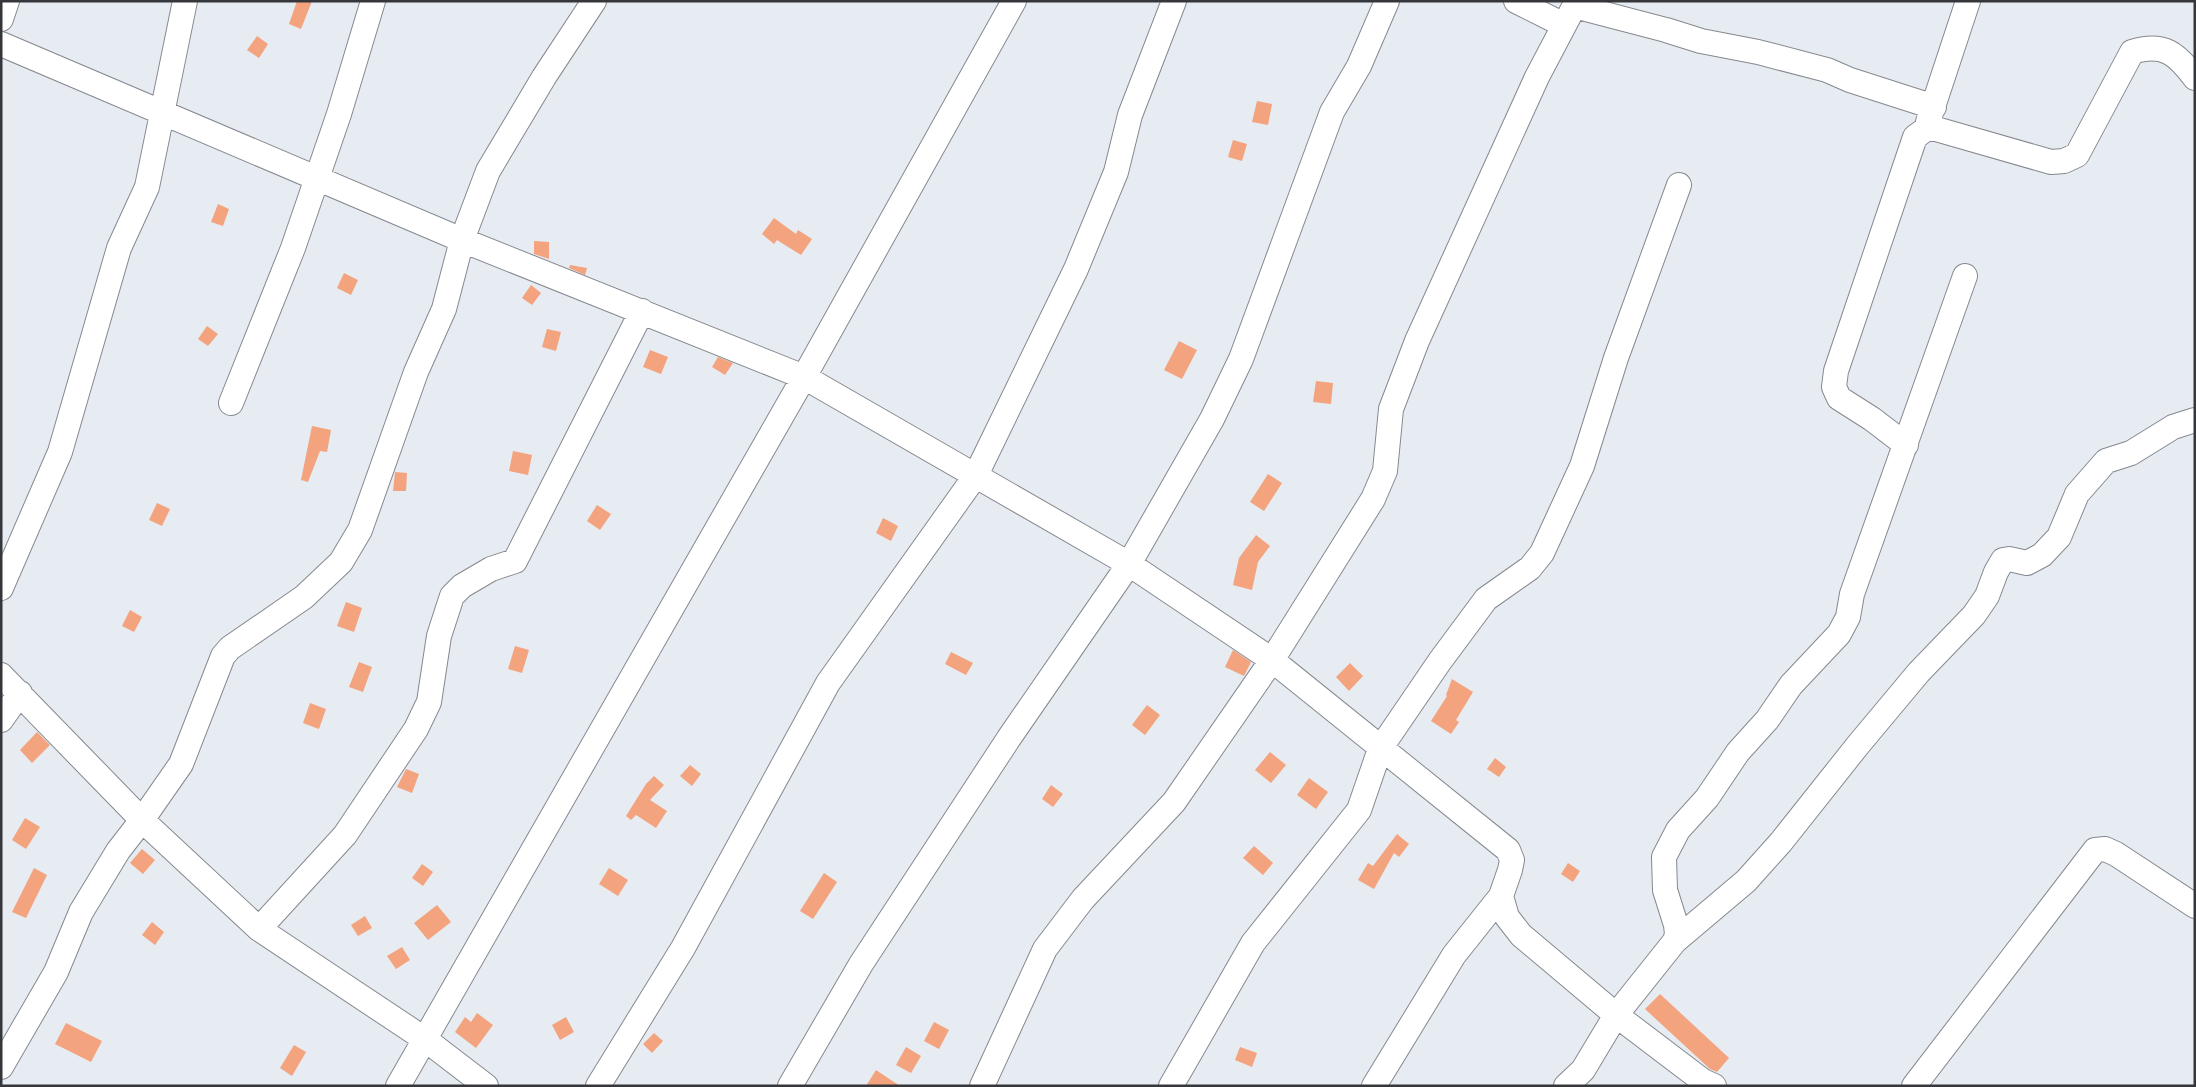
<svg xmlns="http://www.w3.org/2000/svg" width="2196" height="1087" font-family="Quicksand,sans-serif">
<rect width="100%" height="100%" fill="#e7ebf2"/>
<path fill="#f3a37d" d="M 297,1 L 312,1 L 301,29 L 289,24 Z
M 257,36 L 268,44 L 259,58 L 247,50 Z
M 1257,101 L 1272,104 L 1268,125 L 1252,122 Z
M 1233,140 L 1247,144 L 1242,161 L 1228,157 Z
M 218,204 L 229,209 L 223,226 L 211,222 Z
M 774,218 L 796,234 L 798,230 L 812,239 L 801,255 L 777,240 L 774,244 L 762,234 Z
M 534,241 L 549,242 L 549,259 L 534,254 Z
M 570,265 L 587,268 L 585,275 L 569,268 Z
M 344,273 L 358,280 L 351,295 L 337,288 Z
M 531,285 L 541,293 L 532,305 L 522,298 Z
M 207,326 L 218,334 L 208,346 L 198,339 Z
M 547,329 L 561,332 L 556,351 L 542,347 Z
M 1179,341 L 1197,350 L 1182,379 L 1164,370 Z
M 650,350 L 668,357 L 661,374 L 643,367 Z
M 718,357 L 733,363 L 725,375 L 712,367 Z
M 1316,381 L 1333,383 L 1331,404 L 1313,402 Z
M 312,426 L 331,430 L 327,452 L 320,451 L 308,482 L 301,480 Z
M 513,451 L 532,455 L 528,475 L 509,471 Z
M 395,472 L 407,473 L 406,491 L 393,491 Z
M 1268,474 L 1282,483 L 1264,511 L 1250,502 Z
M 157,503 L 170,509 L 162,526 L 149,520 Z
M 597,505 L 611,514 L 600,530 L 587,521 Z
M 883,518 L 898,526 L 891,541 L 876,533 Z
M 1256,535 L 1270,546 L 1258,562 L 1252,590 L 1233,585 L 1239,558 Z
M 346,602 L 362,608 L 354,632 L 337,626 Z
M 130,610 L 142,617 L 134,632 L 122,626 Z
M 515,646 L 529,650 L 522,673 L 508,669 Z
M 1233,650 L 1251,662 L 1244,676 L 1225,667 Z
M 951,652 L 973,663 L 966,675 L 945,664 Z
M 359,662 L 372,667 L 363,692 L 349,687 Z
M 1350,663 L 1363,676 L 1349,691 L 1336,677 Z
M 1452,679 L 1473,692 L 1456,720 L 1459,722 L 1451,734 L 1431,721 L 1447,696 L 1446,695 Z
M 310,703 L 326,709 L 319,729 L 303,723 Z
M 1147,705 L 1160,715 L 1145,735 L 1132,725 Z
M 37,732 L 50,745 L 32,763 L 20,750 Z
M 1270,752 L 1286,765 L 1271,783 L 1255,770 Z
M 1495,758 L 1506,767 L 1499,777 L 1487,769 Z
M 690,765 L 701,774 L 692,786 L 680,776 Z
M 406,769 L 419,774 L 412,793 L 397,787 Z
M 654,776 L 664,785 L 650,800 L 667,811 L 656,828 L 636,815 L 631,820 L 626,816 L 646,784 Z
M 1309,778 L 1328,792 L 1316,809 L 1297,795 Z
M 1051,785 L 1063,794 L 1053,807 L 1042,799 Z
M 25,818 L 40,827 L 26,849 L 12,840 Z
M 1397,834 L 1409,844 L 1399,857 L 1394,853 L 1374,889 L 1358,880 L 1368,863 L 1373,866 Z
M 1254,846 L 1273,863 L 1263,875 L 1243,858 Z
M 142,849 L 155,860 L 143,874 L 130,863 Z
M 1568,863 L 1580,871 L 1573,882 L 1561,874 Z
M 422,864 L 433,872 L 423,886 L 412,878 Z
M 34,868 L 47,875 L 26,918 L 12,912 Z
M 609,868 L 628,880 L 618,896 L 599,884 Z
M 824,873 L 837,882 L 813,919 L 800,911 Z
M 437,905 L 451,922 L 428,940 L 414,923 Z
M 365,916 L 372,928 L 358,936 L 351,925 Z
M 152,922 L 164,932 L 155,945 L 142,935 Z
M 402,947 L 410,960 L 396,969 L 387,956 Z
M 1660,994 L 1729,1058 L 1717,1072 L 1710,1069 L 1645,1009 Z
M 477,1013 L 493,1025 L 476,1048 L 455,1032 L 465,1017 L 471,1022 Z
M 566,1017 L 574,1032 L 560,1040 L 552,1025 Z
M 934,1022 L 949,1030 L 939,1049 L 924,1041 Z
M 66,1023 L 102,1041 L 91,1062 L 55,1044 Z
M 654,1033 L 663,1041 L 652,1053 L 643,1044 Z
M 294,1045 L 306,1052 L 292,1076 L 280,1068 Z
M 906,1047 L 921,1056 L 911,1073 L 896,1065 Z
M 1240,1047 L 1257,1053 L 1252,1067 L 1235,1060 Z
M 876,1070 L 900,1086 L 866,1086 Z"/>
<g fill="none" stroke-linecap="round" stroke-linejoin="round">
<defs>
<path id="minor" d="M 1516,1 L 1564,25
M 1574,6 L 1666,30 L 1701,41 L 1758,52 L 1827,70 L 1850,80 L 1934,107
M 1,19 L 7,1
M 1,44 L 462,240 L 804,377 L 1129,564 L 1272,660 L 1508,850 L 1512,860 L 1510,870 L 1501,896 L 1454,955 L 1374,1086
M 1928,122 L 1968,1
M 231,403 L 293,248 L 339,114 L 373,1
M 1906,445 L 1872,419 L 1839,398 L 1834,387 L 1836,371 L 1915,137 L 1926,129 L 1936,129 L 2051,162 L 2064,161 L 2077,155 L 2132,52 C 2164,42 2177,54 2195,78
M 1,588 L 60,452 L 119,248 L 147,187 L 185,1
M 1,675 L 142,820 L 259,929 L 426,1040 L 486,1086
M 1,720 L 20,693
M 1501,896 L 1507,917 L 1521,935 L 1616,1015 L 1703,1081 L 1714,1086
M 259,929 L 345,835 L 416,729 L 429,702 L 439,636 L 452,596 L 462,586 L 491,569 L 515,561 L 642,311
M 1675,941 L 1746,881 L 1781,842 L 1858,745 L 1919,672 L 1974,615 L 1987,596 L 1996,572 L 2003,560 L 2009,559 L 2027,563 L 2042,555 L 2059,537 L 2077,494 L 2106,461 L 2131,453 L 2173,427 L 2195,420
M 1,1067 L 56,972 L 81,912 L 118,851 L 142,820 L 181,764 L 223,656 L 230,648 L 304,597 L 341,562 L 360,530 L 416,372 L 444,309 L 462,240 L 488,171 L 544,77 L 594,1
M 398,1086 L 804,377 L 1014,1
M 598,1086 L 683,948 L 828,683 L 976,475 L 1076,269 L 1116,172 L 1130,115 L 1174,1
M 790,1086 L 861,964 L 1009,738 L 1129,564 L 1212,419 L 1241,359 L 1332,112 L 1359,66 L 1387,1
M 982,1086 L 1045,949 L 1083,899 L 1174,802 L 1272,660 L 1373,499 L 1385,471 L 1391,409 L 1417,341 L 1537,77 L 1577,1
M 1171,1086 L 1253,943 L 1359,810 L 1380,749 L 1440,661 L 1486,599 L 1530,568 L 1542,553 L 1582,466 L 1616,358 L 1679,185
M 1566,1086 L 1583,1070 L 1616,1015 L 1675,941 L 1677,934 L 1676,925 L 1665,890 L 1664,857 L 1678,830 L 1707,798 L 1738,752 L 1767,720 L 1791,685 L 1839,634 L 1848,617 L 1852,594 L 1965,276
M 1914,1086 L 2095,850 L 2105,849 L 2116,854 L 2195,906"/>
</defs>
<use href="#minor" stroke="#85898f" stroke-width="26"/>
<use href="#minor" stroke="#fff" stroke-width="24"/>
</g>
<rect width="2196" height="1087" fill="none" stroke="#35373a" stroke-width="5"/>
</svg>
